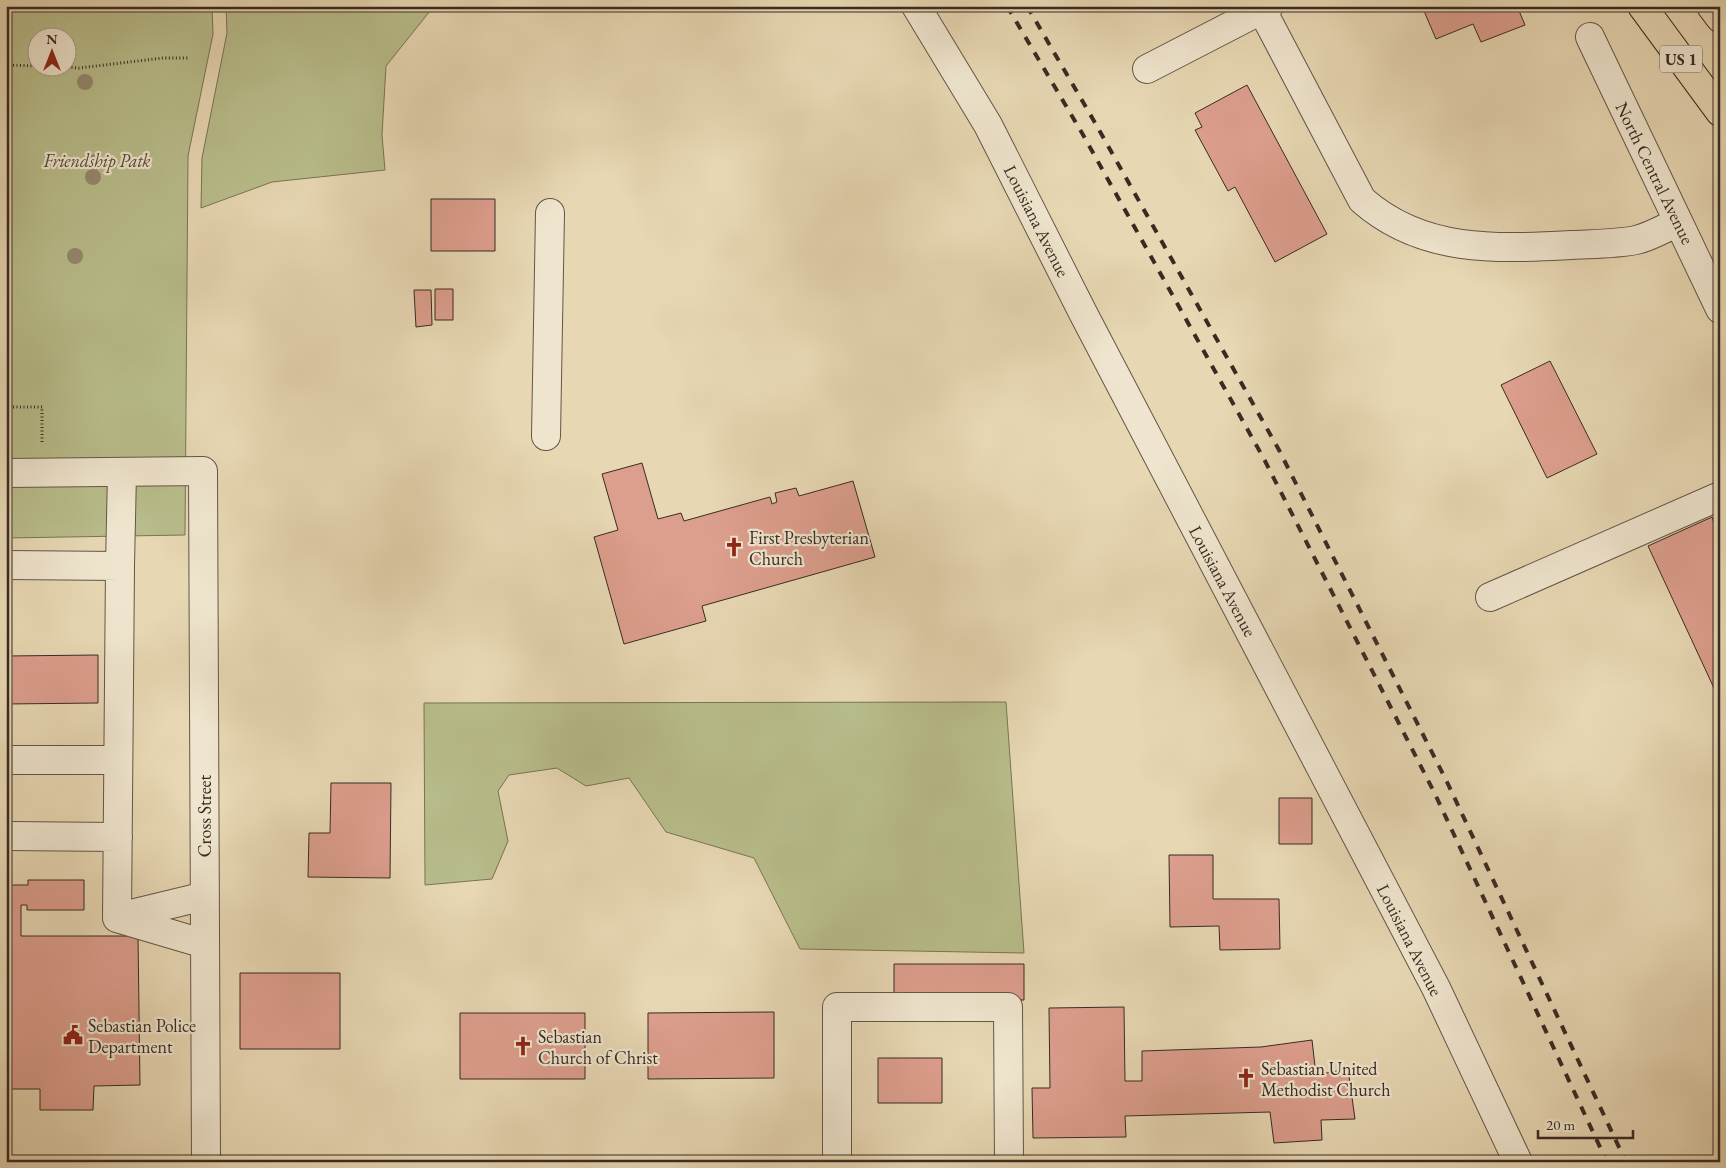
<svg xmlns="http://www.w3.org/2000/svg" width="1726" height="1168" font-family="'EB Garamond',serif">
<rect width="100%" height="100%" fill="#e7d7b3"/>
<filter id="stains"><feTurbulence type="fractalNoise" baseFrequency=".004" numOctaves="4"/><feColorMatrix values="0 0 0 0 .2 0 0 0 0 .09 0 0 0 0 .02 0 0 0 .5 -.17"/></filter>
<radialGradient id="worn" r=".72"><stop offset=".6" stop-color="#630" stop-opacity="0"/><stop offset="1" stop-color="#630" stop-opacity=".3"/></radialGradient>
<path fill="#b8bd8b" stroke="#787457" fill-rule="evenodd" d="M 6,6 L 212,6 L 213,34 L 188,156 L 185,535 L 6,538 ZM 38,38 L 68,38 L 68,68 L 38,68 Z
M 226,6 L 434,6 L 386,66 L 382,135 L 385,170 L 272,182 L 201,208 L 202,158 L 227,33 Z
M 1006,702 L 1024,953 L 800,949 L 754,858 L 666,832 L 629,778 L 586,786 L 557,768 L 509,775 L 498,791 L 508,841 L 492,879 L 425,885 L 424,703 Z"/>
<path fill="#dc9e8d" stroke="#382b23" d="M 1435,6 L 1517,6 L 1525,25 L 1481,42 L 1473,24 L 1436,39 L 1424,11 Z
M 1247,85 L 1327,234 L 1275,262 L 1235,187 L 1228,191 L 1195,130 L 1202,127 L 1195,113 Z
M 431,199 L 495,199 L 495,251 L 431,251 Z
M 435,289 L 453,289 L 453,320 L 435,320 Z
M 414,290 L 431,290 L 432,325 L 416,327 Z
M 1550,361 L 1597,454 L 1547,478 L 1501,385 Z
M 642,463 L 658,519 L 681,513 L 684,521 L 770,497 L 772,504 L 777,502 L 775,493 L 796,488 L 799,496 L 853,481 L 875,557 L 702,606 L 706,621 L 624,644 L 594,537 L 618,530 L 602,474 Z
M 1712,517 L 1720,535 L 1720,701 L 1648,546 Z
M 98,655 L 98,703 L 6,704 L 6,656 Z
M 331,783 L 391,783 L 390,878 L 308,877 L 309,833 L 330,833 Z
M 1279,798 L 1312,798 L 1312,844 L 1279,844 Z
M 1169,855 L 1213,855 L 1213,899 L 1279,899 L 1280,949 L 1220,950 L 1219,926 L 1170,927 Z
M 28,880 L 84,880 L 84,910 L 27,910 L 27,905 L 21,905 L 21,936 L 138,936 L 140,1085 L 94,1086 L 93,1110 L 40,1110 L 40,1089 L 6,1089 L 6,885 L 28,885 Z
M 894,964 L 1024,964 L 1024,1000 L 894,1000 Z
M 240,973 L 340,973 L 340,1049 L 240,1049 Z
M 1124,1007 L 1125,1081 L 1142,1081 L 1142,1051 L 1261,1047 L 1312,1040 L 1316,1075 L 1348,1069 L 1355,1119 L 1321,1120 L 1322,1140 L 1274,1143 L 1270,1112 L 1125,1116 L 1126,1137 L 1033,1138 L 1032,1088 L 1050,1088 L 1049,1008 Z
M 774,1012 L 774,1078 L 648,1079 L 648,1013 Z
M 460,1013 L 585,1013 L 585,1079 L 460,1079 Z
M 878,1058 L 942,1058 L 942,1103 L 878,1103 Z"/>
<g fill="none" stroke-linecap="round" stroke-linejoin="round">
<defs>
<path id="minor" d="M 916,6 L 988,125 L 1083,313 L 1436,988 L 1518,1162
M 1262,10 L 1362,200 C 1422,253 1496,249 1572,245 C 1590,244 1619,244 1636,240 C 1650,237 1665,228 1678,222
M 1590,37 L 1720,309
M 1147,69 L 1269,6
M 546,436 L 550,213
M 6,473 L 203,471 L 206,1162
M 6,565 L 120,566 L 117,918
M 120,566 L 122,472
M 1490,597 L 1720,496
M 6,760 L 118,760
M 6,836 L 118,837
M 118,917 L 205,896
M 117,918 L 205,944
M 837,1162 L 837,1007 L 1008,1007 L 1009,1162"/>
<path id="major" d="M 1642,6 L 1720,112
M 1711,6 L 1720,18"/>
</defs>
<use href="#minor" stroke="#645647" stroke-width="30"/>
<use href="#major" stroke="#382b23" stroke-width="30"/>
<path stroke="#382b23" stroke-width="3" stroke-dasharray="1 2.5" stroke-linecap="butt" d="M 6,65 L 38,66
M 68,67 L 79,68 L 163,58 L 189,58
M 6,407 L 42,407 L 42,444"/>
<use href="#minor" stroke="#efe5ce" stroke-width="28"/>
<use href="#major" stroke="#e7d7b3" stroke-width="28"/>
<path stroke="#382b23" stroke-width="4" stroke-dasharray="9 9" stroke-linecap="butt" d="M 1007,6 L 1082,133 L 1264,459 L 1435,794 L 1607,1162
M 1027,6 L 1094,121 L 1279,450 L 1447,782 L 1626,1162"/>
</g>
<g fill="#95886f">
<circle cx="85" cy="82" r="8"/>
<circle cx="95" cy="162" r="8"/>
<circle cx="93" cy="177" r="8"/>
<circle cx="75" cy="256" r="8"/>
</g>
<defs>
<symbol id="church-bare" viewBox="-9 -9 18 18"><path d="M-1.2-6h2.4v3.5h3.3v2.4h-3.3V6h-2.4V-.1h-3.3v-2.4h3.3Z" fill="#8f2418" stroke="#efe5ce" stroke-width="2.5" paint-order="stroke"/></symbol>
<symbol id="civic-bare" viewBox="-9 -9 18 18"><path d="M-.6-6.5H3V-4.5H.6V-3L4-1V1h2V6H-6V1h2V-1L-.6-3ZM-1.2 2.5V6h2.4V2.5Z" fill="#8f2418" stroke="#efe5ce" stroke-width="2.5" paint-order="stroke"/></symbol>
</defs>
<g fill-rule="evenodd">
<use href="#church-bare" x="720" y="533" width="28" height="28"/>
<use href="#civic-bare" x="59" y="1021" width="28" height="28"/>
<use href="#church-bare" x="509" y="1032" width="28" height="28"/>
<use href="#church-bare" x="1232" y="1064" width="28" height="28"/>
</g>
<g text-anchor="middle" dominant-baseline="central" stroke-width="4.5" stroke-linejoin="round" paint-order="stroke">
<rect fill="#efe5ce" stroke="#6f6356" stroke-width="1" x="1660" y="45.5" width="42" height="27" rx="4"/>
<g font-size="16" font-weight="bold" fill="#382b23">
<text x="1681" y="59">US 1</text>
</g>
<g font-size="18" font-style="italic" fill="#524838" stroke="#efe5ce">
<text x="97" y="160">Friendship Patk</text>
</g>
<g font-size="18" fill="#382b23" stroke="#efe5ce">
<text transform="translate(1655 173) rotate(64)">North Central Avenue</text>
<text transform="translate(1037 221) rotate(63)">Louisiana Avenue</text>
<text transform="translate(1223 581) rotate(62)">Louisiana Avenue</text>
<text transform="translate(204 816) rotate(-90)">Cross Street</text>
<text transform="translate(1410 940) rotate(63)">Louisiana Avenue</text>
</g>
<g font-size="18" fill="#382b23" stroke="#efe5ce" text-anchor="start">
<text x="749" y="537">First Presbyterian<tspan x="749" dy="21">Church</tspan></text>
<text x="88" y="1025">Sebastian Police<tspan x="88" dy="21">Department</tspan></text>
<text x="538" y="1036">Sebastian<tspan x="538" dy="21">Church of Christ</tspan></text>
<text x="1261" y="1068">Sebastian United<tspan x="1261" dy="21">Methodist Church</tspan></text>
</g>
</g>
<rect width="1726" height="1168" fill="none" stroke="#e7d7b3" stroke-width="25"/>
<rect x="8" y="8" width="1711" height="1153" fill="none" stroke="#382b23" stroke-width="2.5"/>
<rect x="12" y="12" width="1701" height="1143" fill="none" stroke="#382b23"/>
<g transform="translate(52 52)"><circle r="24" fill="#efe5ce" stroke="#a69b8a"/>
<path d="M0-4L9 19L0 12L-9 19Z" fill="#8f2418"/>
<text y="-8" font-size="14" font-weight="bold" text-anchor="middle" fill="#382b23">N</text>
</g>
<path d="M1538 1130v8h95v-8" fill="none" stroke="#382b23" stroke-width="2.5"/>
<text x="1546" y="1130" font-size="15" fill="#382b23" stroke="#efe5ce" stroke-width="4" paint-order="stroke">20 m</text>
<rect width="100%" height="100%" filter="url(#stains)"/>
<rect width="100%" height="100%" fill="url(#worn)"/>
</svg>
